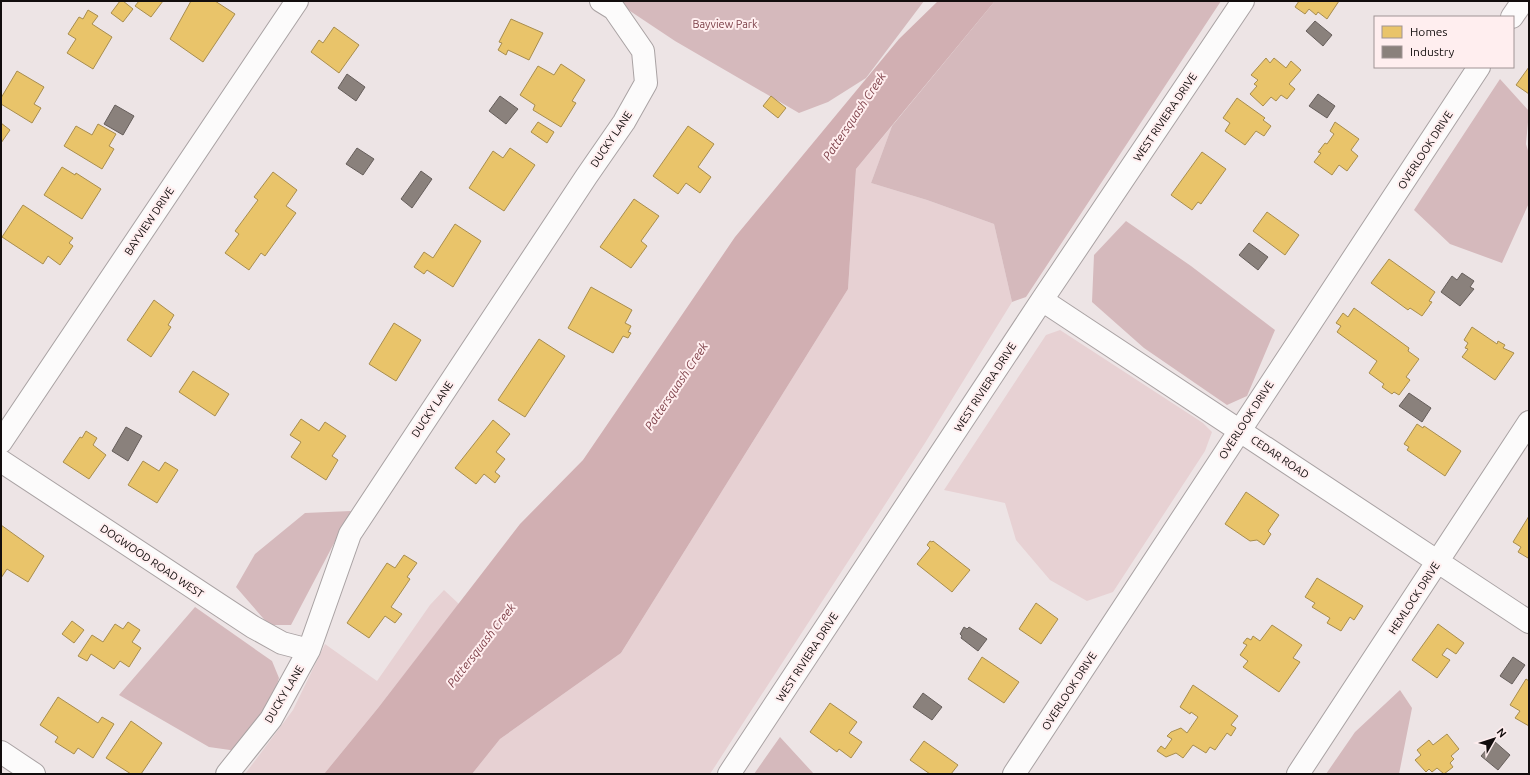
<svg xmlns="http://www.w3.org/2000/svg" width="1530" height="775" font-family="Ubuntu,sans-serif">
<rect width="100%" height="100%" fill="#ede4e5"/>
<path fill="#e7d1d3" d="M 892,126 L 871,183 L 927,200 L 994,224 L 1012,302 L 925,443 L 710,774 L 472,774 L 500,739 L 621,653 L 848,289 L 856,169 Z
M 1060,330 L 1203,423 L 1212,432 L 1205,451 L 1113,592 L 1087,601 L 1050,580 L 1016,540 L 1005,503 L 944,490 L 1046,335 Z
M 444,590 L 459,604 L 378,708 L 324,774 L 245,774 L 293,710 L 325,644 L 377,681 L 430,605 Z"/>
<path fill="#d5b9bc" d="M 615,1 L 924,1 L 866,78 L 828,102 L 799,113 L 675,41 Z
M 995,1 L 1221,1 L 1026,297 L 1012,302 L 994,224 L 927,200 L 871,183 L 892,126 Z
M 1500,79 L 1529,111 L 1526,144 L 1529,154 L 1529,203 L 1502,263 L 1450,244 L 1414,210 Z
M 1126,221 L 1191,266 L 1275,330 L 1247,396 L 1227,405 L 1144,348 L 1092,302 L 1094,255 Z
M 351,511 L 291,625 L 269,625 L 236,587 L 255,554 L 305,513 Z
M 195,607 L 272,661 L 279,678 L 272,700 L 237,751 L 209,747 L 119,695 Z
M 1400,690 L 1412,708 L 1399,774 L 1326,774 L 1355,732 Z
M 780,737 L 814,774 L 754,774 Z"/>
<path fill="#d1afb2" d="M 938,1 L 995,1 L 856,169 L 848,289 L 621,653 L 500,739 L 472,774 L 324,774 L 378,708 L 520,524 L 583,460 L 735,237 L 899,39 Z"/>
<path fill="#e9c46a" stroke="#a88d4e" d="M 120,1 L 123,1 L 133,9 L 123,22 L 111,13 Z
M 139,1 L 163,1 L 151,17 L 135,6 Z
M 191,1 L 215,1 L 235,14 L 203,62 L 170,39 Z
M 1299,1 L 1339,1 L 1327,19 L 1318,12 L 1316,15 L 1309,9 L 1305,14 L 1295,7 Z
M 88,10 L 98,16 L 92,24 L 112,37 L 93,69 L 67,53 L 76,39 L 68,34 L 79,17 L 83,19 Z
M 511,19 L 543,33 L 529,60 L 508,50 L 506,55 L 498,50 L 502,43 L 499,42 Z
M 334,27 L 359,45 L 339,73 L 311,52 L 319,40 L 323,43 Z
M 1266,58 L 1270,63 L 1274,58 L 1286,68 L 1291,61 L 1301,70 L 1289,84 L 1295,89 L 1287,99 L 1281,95 L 1276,101 L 1271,97 L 1263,106 L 1250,94 L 1257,86 L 1254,84 L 1258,80 L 1251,75 Z
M 561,64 L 585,80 L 572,101 L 576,103 L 561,127 L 533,110 L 535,105 L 520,95 L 538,66 L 554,75 Z
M 1529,67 L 1529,94 L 1516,85 Z
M 17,71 L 44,87 L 34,104 L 41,108 L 32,123 L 1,104 L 1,98 Z
M 771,96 L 786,108 L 778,118 L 763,106 Z
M 1237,98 L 1265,118 L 1263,120 L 1271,126 L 1264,136 L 1256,131 L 1245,145 L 1225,131 L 1230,123 L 1223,118 Z
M 538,122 L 554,132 L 547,143 L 531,132 Z
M 1335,122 L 1359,139 L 1351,150 L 1358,156 L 1347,171 L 1339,165 L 1332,175 L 1314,162 L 1321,153 L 1318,152 L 1325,143 L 1327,144 L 1334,134 L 1330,131 Z
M 1,123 L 10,130 L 1,143 Z
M 98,124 L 116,134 L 109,146 L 114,149 L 102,169 L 64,146 L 76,126 L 92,135 Z
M 688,126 L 714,144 L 698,167 L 711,177 L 700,193 L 686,183 L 678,194 L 653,176 Z
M 510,148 L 535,165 L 504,211 L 469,188 L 493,151 L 503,158 Z
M 1202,152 L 1226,169 L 1201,204 L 1198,202 L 1192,210 L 1171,195 Z
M 62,167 L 75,175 L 76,173 L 101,189 L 82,219 L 44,195 Z
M 273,172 L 297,190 L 286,206 L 296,213 L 265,256 L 261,253 L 249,270 L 225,253 L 239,234 L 235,231 L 258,200 L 254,197 Z
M 634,199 L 659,216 L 641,241 L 647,246 L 631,268 L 600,247 Z
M 23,205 L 73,238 L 69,243 L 73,246 L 60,265 L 48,256 L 43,264 L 2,237 Z
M 1267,212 L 1299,235 L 1285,255 L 1253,231 Z
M 455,224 L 481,241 L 453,287 L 427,270 L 424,274 L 414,267 L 424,252 L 433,258 Z
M 1389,259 L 1435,292 L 1429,301 L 1432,302 L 1422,316 L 1410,308 L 1408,310 L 1371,283 Z
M 591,287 L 632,310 L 625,323 L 631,326 L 628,332 L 631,333 L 628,338 L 623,336 L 613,353 L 568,328 Z
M 154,300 L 174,315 L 168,325 L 171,327 L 151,357 L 127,340 Z
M 1354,308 L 1409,348 L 1408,351 L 1419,359 L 1406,377 L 1410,380 L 1399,395 L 1394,392 L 1392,394 L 1382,387 L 1384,384 L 1369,373 L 1377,361 L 1337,332 L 1341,326 L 1336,323 L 1343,313 L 1348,317 Z
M 394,323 L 421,340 L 396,381 L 369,364 Z
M 1472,327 L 1497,344 L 1498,341 L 1505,345 L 1503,348 L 1514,353 L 1495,380 L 1462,357 L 1468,349 L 1465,348 L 1468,343 L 1464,340 Z
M 539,339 L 565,356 L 525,417 L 498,400 Z
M 193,371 L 229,394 L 215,416 L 179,392 Z
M 301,419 L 319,431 L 325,422 L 346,436 L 332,456 L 338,460 L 326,480 L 291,457 L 301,442 L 290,435 Z
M 493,420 L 510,434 L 496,452 L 505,459 L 495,472 L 500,476 L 495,483 L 484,474 L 476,484 L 455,468 Z
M 1417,424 L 1423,428 L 1424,426 L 1461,451 L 1445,476 L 1407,450 L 1409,447 L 1404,444 Z
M 86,431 L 97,438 L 93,445 L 106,455 L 89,479 L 63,462 L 80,437 L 82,438 Z
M 143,461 L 159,471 L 165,462 L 178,470 L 157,503 L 128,485 Z
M 1246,492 L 1279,515 L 1268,531 L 1271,534 L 1264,545 L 1257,540 L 1250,541 L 1225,524 Z
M 1529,516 L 1529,556 L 1528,558 L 1518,552 L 1521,547 L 1513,542 Z
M 1,525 L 44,556 L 28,582 L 7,569 L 1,578 Z
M 930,541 L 932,542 L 933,541 L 970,570 L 952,592 L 917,564 L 930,548 L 927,545 Z
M 404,555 L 417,563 L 407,577 L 410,579 L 391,607 L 402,614 L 395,623 L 385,616 L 369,638 L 347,623 L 387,563 L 395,568 Z
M 1317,578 L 1363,606 L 1354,620 L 1350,617 L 1341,631 L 1327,623 L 1330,618 L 1312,607 L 1315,603 L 1305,597 Z
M 1036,603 L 1058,619 L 1041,644 L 1019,629 Z
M 72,621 L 84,630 L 74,643 L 62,634 Z
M 128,622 L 140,630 L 132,642 L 141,648 L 129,667 L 120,661 L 114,669 L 91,654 L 87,661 L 78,656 L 92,635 L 103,642 L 115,624 L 123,629 Z
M 1438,624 L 1464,643 L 1456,654 L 1447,648 L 1442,655 L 1450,660 L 1437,678 L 1412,660 Z
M 1272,625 L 1302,645 L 1293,658 L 1300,662 L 1279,692 L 1243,667 L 1248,661 L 1240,655 L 1247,645 L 1243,643 L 1247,638 L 1251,640 L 1253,636 L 1260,641 Z
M 982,657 L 1019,682 L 1004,703 L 968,679 Z
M 1526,679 L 1529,681 L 1529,726 L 1515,718 L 1520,711 L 1510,705 Z
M 1193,685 L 1238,716 L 1231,725 L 1236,728 L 1231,736 L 1227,733 L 1215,750 L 1210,747 L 1206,753 L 1193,745 L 1183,758 L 1176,753 L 1166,757 L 1157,751 L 1161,746 L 1165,749 L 1172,739 L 1167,736 L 1171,732 L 1181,728 L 1187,733 L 1198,717 L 1191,712 L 1190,714 L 1180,707 Z
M 58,697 L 98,723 L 102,717 L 114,724 L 93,758 L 78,748 L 74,754 L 55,742 L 58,737 L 40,725 Z
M 830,703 L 857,722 L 849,733 L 862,742 L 851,758 L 839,749 L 837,752 L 810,732 Z
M 131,721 L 162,743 L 141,774 L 131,774 L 106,758 Z
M 1447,734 L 1459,749 L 1451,756 L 1454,759 L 1450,763 L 1453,767 L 1444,774 L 1437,768 L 1432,772 L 1429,769 L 1426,772 L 1415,760 L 1421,755 L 1417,750 L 1429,740 L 1433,745 Z
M 924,741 L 958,765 L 951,774 L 930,774 L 910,760 Z"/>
<path fill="#8a817c" stroke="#665e5b" d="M 1315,21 L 1332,35 L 1323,46 L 1306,31 Z
M 347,74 L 365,87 L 356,101 L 338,88 Z
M 1318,94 L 1335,106 L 1327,118 L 1309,106 Z
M 500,96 L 518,109 L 506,124 L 489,111 Z
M 115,105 L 134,116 L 123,135 L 104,124 Z
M 357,148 L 374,159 L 363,175 L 346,164 Z
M 421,171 L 432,179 L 412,208 L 401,199 Z
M 1249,243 L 1268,257 L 1258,270 L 1239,255 Z
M 1462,273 L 1474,281 L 1470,287 L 1474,289 L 1460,306 L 1441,292 L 1452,276 L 1457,280 Z
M 1409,393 L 1431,408 L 1422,422 L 1399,406 Z
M 126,427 L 142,436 L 128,461 L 112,451 Z
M 964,627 L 967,629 L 969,627 L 987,639 L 978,651 L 961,638 L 962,636 L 960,634 Z
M 1513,657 L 1525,665 L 1512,684 L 1500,676 Z
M 923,693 L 942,707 L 932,720 L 913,707 Z
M 1494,741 L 1510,755 L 1498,770 L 1481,756 Z"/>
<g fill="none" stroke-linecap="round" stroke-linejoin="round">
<defs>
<path id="minor" d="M 1512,17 L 1523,1
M 1042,300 L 1529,622
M 1,442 L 297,1
M 1,461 L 253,627 L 282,643 L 309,650
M 1,752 L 34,774
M 227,774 L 271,719 L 309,650 L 350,534 L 586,177 L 624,122 L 646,83 L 643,51 L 614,9 L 601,1
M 729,774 L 1042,300 L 1243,1
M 1014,774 L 1479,67
M 1298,774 L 1529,422"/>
</defs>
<use href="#minor" stroke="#a9a2a3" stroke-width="24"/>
<use href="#minor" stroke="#fcfbfb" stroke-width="22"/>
</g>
<g text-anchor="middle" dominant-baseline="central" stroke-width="4" stroke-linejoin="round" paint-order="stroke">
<g font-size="11" fill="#7d4149" stroke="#ffeeef">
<text x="725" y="24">Bayview Park</text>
</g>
<g font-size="11" fill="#120d0d" stroke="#ffeeef">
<text transform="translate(1165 117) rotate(-56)">WEST RIVIERA DRIVE</text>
<text transform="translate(611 139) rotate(-56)">DUCKY LANE</text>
<text transform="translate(1425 150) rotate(-57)">OVERLOOK DRIVE</text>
<text transform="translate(149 221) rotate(-56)">BAYVIEW DRIVE</text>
<text transform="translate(985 387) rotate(-57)">WEST RIVIERA DRIVE</text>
<text transform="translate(432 409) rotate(-56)">DUCKY LANE</text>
<text transform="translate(1246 420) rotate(-57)">OVERLOOK DRIVE</text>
<text transform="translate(1280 457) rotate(34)">CEDAR ROAD</text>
<text transform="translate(152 561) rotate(34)">DOGWOOD ROAD WEST</text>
<text transform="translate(1414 598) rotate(-57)">HEMLOCK DRIVE</text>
<text transform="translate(807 657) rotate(-57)">WEST RIVIERA DRIVE</text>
<text transform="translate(1069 691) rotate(-57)">OVERLOOK DRIVE</text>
<text transform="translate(284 694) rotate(-59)">DUCKY LANE</text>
</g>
<g font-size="12" font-style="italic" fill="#7f424a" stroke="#ffeeef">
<text transform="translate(854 116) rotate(-56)">Pattersquash Creek</text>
<text transform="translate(676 386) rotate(-56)">Pattersquash Creek</text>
<text transform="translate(481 645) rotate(-52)">Pattersquash Creek</text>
</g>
</g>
<rect width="1530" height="775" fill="none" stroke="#120d0d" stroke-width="4"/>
<rect x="1374" y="16" width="140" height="52" fill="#ffeeef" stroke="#a09495"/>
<rect x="1382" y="26" width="20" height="12" fill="#e9c46a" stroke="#a09495"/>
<text x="1410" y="36" font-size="12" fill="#120d0d">Homes</text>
<rect x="1382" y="46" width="20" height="12" fill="#8a817c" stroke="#a09495"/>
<text x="1410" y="56" font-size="12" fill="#120d0d">Industry</text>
<g transform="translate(1494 739) rotate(51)" stroke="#ffeeef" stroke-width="3" paint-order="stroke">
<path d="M0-3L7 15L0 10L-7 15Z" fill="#120d0d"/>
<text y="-6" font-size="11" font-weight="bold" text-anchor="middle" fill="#120d0d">N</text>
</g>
</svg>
